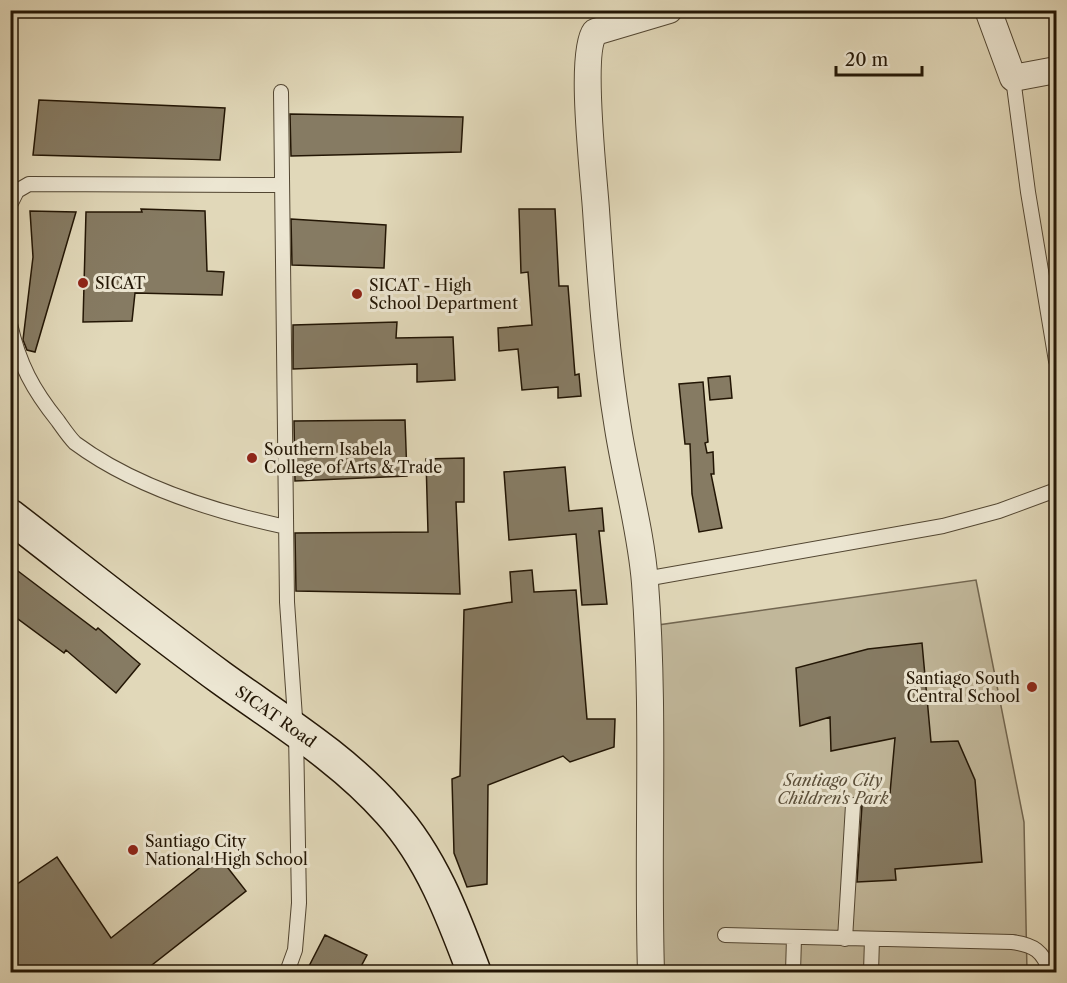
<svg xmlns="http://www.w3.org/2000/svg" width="1067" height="983" font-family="'Libre Caslon Text',serif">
<rect width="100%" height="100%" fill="#e1d8b9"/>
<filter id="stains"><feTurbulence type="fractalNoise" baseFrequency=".00333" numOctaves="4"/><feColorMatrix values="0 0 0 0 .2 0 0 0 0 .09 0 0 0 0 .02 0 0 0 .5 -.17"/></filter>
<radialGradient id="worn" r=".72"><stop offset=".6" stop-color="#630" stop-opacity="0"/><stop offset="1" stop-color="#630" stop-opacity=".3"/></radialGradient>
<path fill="#c1b79a" stroke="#726650" stroke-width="1.5" d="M 976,580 L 1024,822 L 1027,972 L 653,972 L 651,626 Z"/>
<path fill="#867b63" stroke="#231605" stroke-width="1.5" d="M 39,100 L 225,108 L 220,160 L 33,155 Z
M 290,114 L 463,117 L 461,152 L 291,156 Z
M 141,209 L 205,211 L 207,271 L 224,272 L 222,295 L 135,293 L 132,321 L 83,322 L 86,212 L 142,212 Z
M 519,209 L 555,209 L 559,286 L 568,286 L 575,375 L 579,374 L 581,396 L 558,398 L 558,387 L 522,390 L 518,349 L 499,351 L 498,328 L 532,325 L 528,272 L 521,273 Z
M 30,211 L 76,212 L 35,352 L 27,350 L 23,340 L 33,257 Z
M 291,219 L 386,225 L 384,268 L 292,265 Z
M 397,322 L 396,338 L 453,337 L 455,380 L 417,382 L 417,364 L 293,369 L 293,325 Z
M 730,376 L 732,398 L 710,400 L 708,378 Z
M 703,382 L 708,442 L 705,443 L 707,453 L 713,452 L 714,474 L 711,474 L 722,528 L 699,532 L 692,494 L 690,444 L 685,444 L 679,384 Z
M 405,420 L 407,476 L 295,481 L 294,421 Z
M 464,458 L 464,502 L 456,502 L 460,594 L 296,591 L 295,533 L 428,532 L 426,459 Z
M 565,467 L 569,511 L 602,508 L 604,531 L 599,531 L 607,604 L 582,605 L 576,534 L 509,540 L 504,472 Z
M 10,565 L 96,630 L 98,628 L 140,664 L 116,693 L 66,650 L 64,653 L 10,613 Z
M 532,570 L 534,592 L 576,590 L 587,719 L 615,719 L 614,747 L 570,762 L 563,756 L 488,785 L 487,884 L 467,887 L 454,853 L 452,779 L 460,776 L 464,610 L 512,602 L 510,572 Z
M 922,643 L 931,742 L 958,741 L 975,780 L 982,862 L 895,869 L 896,880 L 857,882 L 862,805 L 889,804 L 895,738 L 831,751 L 830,717 L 800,726 L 796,668 L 868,649 Z
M 217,854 L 246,891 L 143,972 L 10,972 L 10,889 L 57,857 L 111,938 Z
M 325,935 L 367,955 L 358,972 L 306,972 Z"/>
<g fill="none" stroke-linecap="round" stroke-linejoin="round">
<defs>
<path id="lane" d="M 1013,78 L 1028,192 L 1056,361
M 281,92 L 287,602 L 296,732 L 299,903 L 295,950 L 287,972
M 10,205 L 17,191 L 29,184 L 282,185
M 10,324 C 19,364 33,390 58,421 C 63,428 69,437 75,443 C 133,486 216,512 286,527
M 645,579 L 943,526 L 999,511 L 1056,490
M 725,935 L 1012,942 C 1034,945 1043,951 1050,972
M 845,939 L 853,805
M 793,972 L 794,938
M 871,972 L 872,939"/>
<path id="street" d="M 988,10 L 1013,78 L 1056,70
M 651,972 C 647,843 655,712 645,583 C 641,531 626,479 618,428 C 606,356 601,283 596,210 C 594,178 579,53 595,32 L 669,10"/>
<g id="secondary">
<path id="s1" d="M 10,516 C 80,570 149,625 220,677 C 278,719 342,757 390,812 C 431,857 453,916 474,972"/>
</g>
</defs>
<use href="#lane" stroke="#524632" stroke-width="16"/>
<use href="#street" stroke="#524632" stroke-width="28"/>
<use href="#secondary" stroke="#231605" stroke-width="36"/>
<use href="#lane" stroke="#ece6d2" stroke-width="14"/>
<use href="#street" stroke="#ece6d2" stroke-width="26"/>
<use href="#secondary" stroke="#ece6d2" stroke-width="33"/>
</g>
<g fill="#8f2418" stroke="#ece6d2" stroke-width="2">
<circle cx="83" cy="283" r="6"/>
<circle cx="357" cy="294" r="6"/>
<circle cx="252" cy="458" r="6"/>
<circle cx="1032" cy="687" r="6"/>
<circle cx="133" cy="850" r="6"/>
</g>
<g text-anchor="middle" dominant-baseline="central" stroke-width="6" stroke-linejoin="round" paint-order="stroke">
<g font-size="16" fill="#231605" stroke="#ece6d2" text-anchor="start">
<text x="95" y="283">SICAT</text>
<text x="369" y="285">SICAT - High<tspan x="369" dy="18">School Department</tspan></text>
<text x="264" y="449">Southern Isabela<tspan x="264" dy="18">College of Arts &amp; Trade</tspan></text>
<text x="1020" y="678" text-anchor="end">Santiago South<tspan x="1020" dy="18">Central School</tspan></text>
<text x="145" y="841">Santiago City<tspan x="145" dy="18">National High School</tspan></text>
</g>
<g font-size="16" fill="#231605" stroke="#ece6d2">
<text stroke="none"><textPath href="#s1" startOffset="333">SICAT Road</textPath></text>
</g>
<g font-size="16" font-style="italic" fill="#5a4e39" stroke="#ece6d2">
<text x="833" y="780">Santiago City<tspan x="833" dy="18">Children's Park</tspan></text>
</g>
</g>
<rect width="1067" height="983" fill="none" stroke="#e1d8b9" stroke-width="36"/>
<rect x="12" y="12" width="1043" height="959" fill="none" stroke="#231605" stroke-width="3"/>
<rect x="18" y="18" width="1031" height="947" fill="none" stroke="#231605" stroke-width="1.5"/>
<path d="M836 66v9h86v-9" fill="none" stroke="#231605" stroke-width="3"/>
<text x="845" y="66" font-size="18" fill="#231605" stroke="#ece6d2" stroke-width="4.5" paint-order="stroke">20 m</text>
<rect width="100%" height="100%" filter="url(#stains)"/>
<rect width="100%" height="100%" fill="url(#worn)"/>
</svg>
